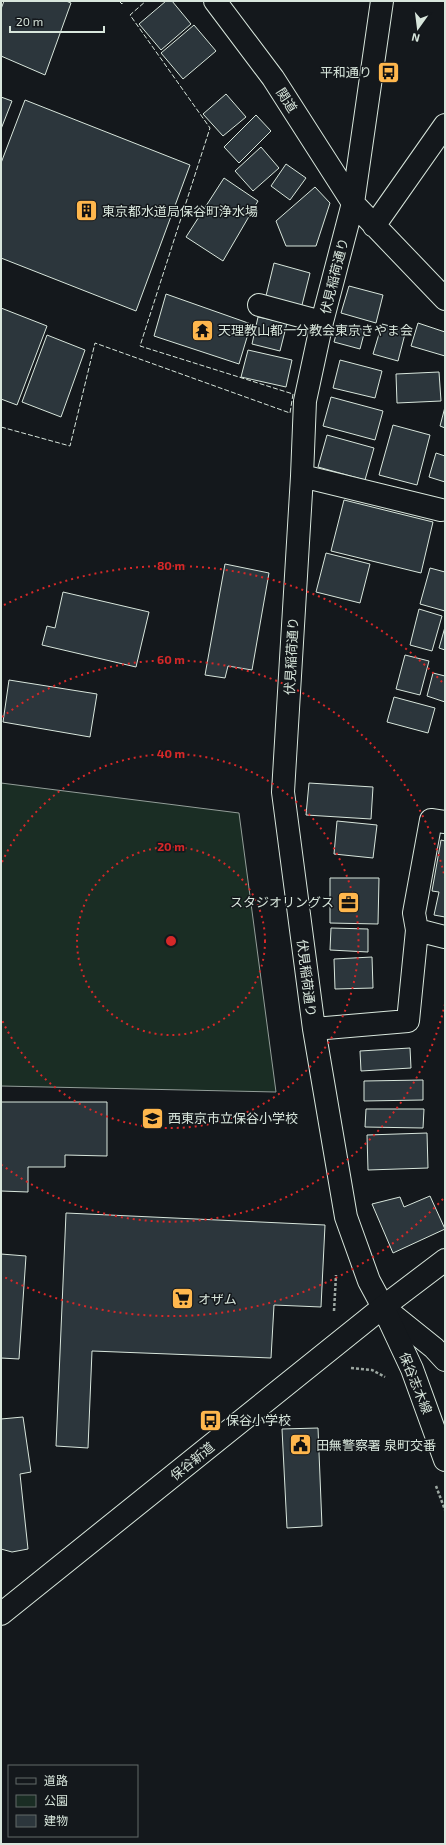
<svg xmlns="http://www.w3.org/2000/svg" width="446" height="1845" font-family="'Exo 2','Noto Sans JP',sans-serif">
<rect width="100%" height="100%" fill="#14181c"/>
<path fill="#1a2d24" stroke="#939e99" d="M 1,783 L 239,813 L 276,1092 L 1,1086 Z"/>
<path fill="#2c363c" stroke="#d8e6dc" d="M 4,1 L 66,1 L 71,3 L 45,75 L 1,56 L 1,9 Z
M 166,1 L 172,1 L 191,24 L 161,50 L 139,24 Z
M 194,25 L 216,51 L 183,79 L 161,53 Z
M 226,94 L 246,117 L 223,136 L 203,114 Z
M 1,97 L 12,101 L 1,129 Z
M 25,100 L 190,165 L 136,311 L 1,258 L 1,163 Z
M 256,115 L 271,131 L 239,163 L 224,147 Z
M 261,147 L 279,168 L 253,191 L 235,171 Z
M 286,164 L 306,178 L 290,200 L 271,186 Z
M 224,178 L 258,201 L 223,261 L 186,237 Z
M 315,187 L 330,203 L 316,246 L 286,246 L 276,221 Z
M 274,263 L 310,273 L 301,309 L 265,300 Z
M 349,286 L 383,295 L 376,323 L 341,313 Z
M 166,294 L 251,324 L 239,364 L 154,336 Z
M 1,308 L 47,326 L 17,405 L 1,399 Z
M 258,317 L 287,323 L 280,351 L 252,344 Z
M 418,323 L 445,332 L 445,356 L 411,346 Z
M 339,324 L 365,330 L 360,349 L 334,342 Z
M 382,324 L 406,330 L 398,361 L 373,354 Z
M 47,335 L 85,350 L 61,417 L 22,402 Z
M 248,350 L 292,360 L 286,387 L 241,377 Z
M 340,360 L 382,371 L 375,398 L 333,388 Z
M 439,372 L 441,401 L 397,403 L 396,374 Z
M 331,397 L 383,411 L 375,440 L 323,426 Z
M 445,407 L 445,428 L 440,426 Z
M 393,425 L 430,435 L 417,485 L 379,475 Z
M 327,435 L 374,448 L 365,480 L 318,467 Z
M 436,453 L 445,456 L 445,482 L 429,477 Z
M 344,500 L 433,522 L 421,573 L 331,551 Z
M 326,553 L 370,564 L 360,603 L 316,592 Z
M 225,564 L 269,573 L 252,670 L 228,666 L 225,678 L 205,675 Z
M 430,568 L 445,572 L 445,611 L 420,604 Z
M 63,592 L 149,612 L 136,667 L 42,645 L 47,626 L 55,628 Z
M 419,609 L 442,616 L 432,651 L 410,645 Z
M 445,627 L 445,650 L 439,648 Z
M 405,655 L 429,661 L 420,695 L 396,689 Z
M 433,673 L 445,676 L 445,702 L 427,696 Z
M 9,680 L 97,694 L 90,737 L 3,722 Z
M 394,697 L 435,708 L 428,733 L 387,722 Z
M 309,783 L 373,787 L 371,819 L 306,815 Z
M 337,821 L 377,825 L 373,858 L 334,854 Z
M 441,840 L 445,841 L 445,917 L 434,915 L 439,892 L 432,891 Z
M 330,878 L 379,878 L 378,924 L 330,923 Z
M 331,928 L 368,929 L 368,952 L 330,950 Z
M 372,957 L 373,988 L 335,989 L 334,959 Z
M 410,1048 L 411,1068 L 361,1071 L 360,1051 Z
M 423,1080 L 423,1100 L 364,1101 L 364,1081 Z
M 1,1102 L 107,1102 L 107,1156 L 65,1155 L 65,1167 L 28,1167 L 28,1192 L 1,1191 Z
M 366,1109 L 424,1109 L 423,1128 L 365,1127 Z
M 427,1133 L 428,1168 L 368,1170 L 367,1135 Z
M 430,1196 L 445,1229 L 393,1253 L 372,1204 L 400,1197 L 404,1207 Z
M 66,1213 L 325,1225 L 321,1307 L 274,1305 L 271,1358 L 92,1351 L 88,1448 L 56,1446 Z
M 1,1254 L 26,1256 L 19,1359 L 1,1358 Z
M 23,1417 L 31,1472 L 20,1474 L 28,1549 L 12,1552 L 1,1549 L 1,1419 Z
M 318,1428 L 322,1526 L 287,1528 L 282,1429 Z"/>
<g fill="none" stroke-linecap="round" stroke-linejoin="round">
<defs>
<path id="minor" d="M 215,1 L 273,78 L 353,203 L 445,299
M 382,1 L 353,203 L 322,322 L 305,401 L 302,476 L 283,792 L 314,1029 L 346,1217 L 369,1281 L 383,1307 L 434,1348 L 445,1360
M 374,226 L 445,125
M 259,305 L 322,322
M 302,476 L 441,510
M 417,930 L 445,937
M 314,1029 L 408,1021 L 417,930 L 414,913 L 431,820 L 445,822"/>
<path id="major" d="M 383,1307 L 412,1369 L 445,1460
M 1,1614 L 383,1307 L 445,1260"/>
</defs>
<use href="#minor" stroke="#d8e6dc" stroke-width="24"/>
<use href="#major" stroke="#d8e6dc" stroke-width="24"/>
<path stroke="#9da8a2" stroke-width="2.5" stroke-dasharray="3 2" stroke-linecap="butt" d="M 334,1311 L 336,1275
M 351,1368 L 372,1370 L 385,1377
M 436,1486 L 445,1510"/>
<use href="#minor" stroke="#14181c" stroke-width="22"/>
<use href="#major" stroke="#14181c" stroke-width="22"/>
<path stroke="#d8e6dc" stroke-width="1" stroke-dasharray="5 2" stroke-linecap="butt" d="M 119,1 L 122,4 L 125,1
M 1,427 L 70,446 L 95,343 L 290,413 L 293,394 L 140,346 L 210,128 L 130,15 L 146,1"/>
</g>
<g fill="none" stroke="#d62828" stroke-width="2" stroke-dasharray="2 4">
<circle cx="171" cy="941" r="94"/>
<path d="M2 862A187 187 0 1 1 2 1020"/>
<path d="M445 1004A281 281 0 0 1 2 1165M2 717A281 281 0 0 1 445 878"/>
<path d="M443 1199A375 375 0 0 1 4 1277M4 605A375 375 0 0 1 443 683"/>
</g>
<defs>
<symbol id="bus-square" viewBox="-11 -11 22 22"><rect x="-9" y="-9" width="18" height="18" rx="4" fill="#ffb74d" stroke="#14181c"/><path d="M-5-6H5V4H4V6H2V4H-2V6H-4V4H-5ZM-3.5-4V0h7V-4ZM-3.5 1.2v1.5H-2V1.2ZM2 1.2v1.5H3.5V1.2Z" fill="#111"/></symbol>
<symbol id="building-square" viewBox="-11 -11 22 22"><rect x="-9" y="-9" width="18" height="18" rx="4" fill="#ffb74d" stroke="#14181c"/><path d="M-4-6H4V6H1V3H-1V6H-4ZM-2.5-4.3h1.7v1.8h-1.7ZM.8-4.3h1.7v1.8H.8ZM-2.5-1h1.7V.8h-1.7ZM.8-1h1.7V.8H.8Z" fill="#111"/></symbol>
<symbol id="temple-square" viewBox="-11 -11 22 22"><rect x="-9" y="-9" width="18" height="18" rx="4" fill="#ffb74d" stroke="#14181c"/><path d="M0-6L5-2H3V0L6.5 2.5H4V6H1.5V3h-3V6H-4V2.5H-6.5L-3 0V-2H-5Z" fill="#111"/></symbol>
<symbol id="office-square" viewBox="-11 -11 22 22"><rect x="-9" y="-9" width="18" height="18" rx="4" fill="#ffb74d" stroke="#14181c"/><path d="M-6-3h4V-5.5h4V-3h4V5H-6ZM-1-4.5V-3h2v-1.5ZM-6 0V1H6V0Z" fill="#111"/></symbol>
<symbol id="school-square" viewBox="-11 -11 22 22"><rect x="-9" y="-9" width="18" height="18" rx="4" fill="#ffb74d" stroke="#14181c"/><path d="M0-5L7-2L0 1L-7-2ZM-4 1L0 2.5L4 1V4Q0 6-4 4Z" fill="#111"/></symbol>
<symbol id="supermarket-square" viewBox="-11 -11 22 22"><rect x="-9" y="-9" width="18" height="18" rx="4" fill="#ffb74d" stroke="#14181c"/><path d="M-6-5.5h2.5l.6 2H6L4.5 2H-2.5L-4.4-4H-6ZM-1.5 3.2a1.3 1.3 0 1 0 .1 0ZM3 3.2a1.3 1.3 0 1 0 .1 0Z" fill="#111"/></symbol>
<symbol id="civic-square" viewBox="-11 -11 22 22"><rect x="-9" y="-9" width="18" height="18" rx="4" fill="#ffb74d" stroke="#14181c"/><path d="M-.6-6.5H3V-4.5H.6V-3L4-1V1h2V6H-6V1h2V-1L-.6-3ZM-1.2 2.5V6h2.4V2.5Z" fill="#111"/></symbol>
</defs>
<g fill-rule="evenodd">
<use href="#bus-square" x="376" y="60" width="25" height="25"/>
<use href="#building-square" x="74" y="198" width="25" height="25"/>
<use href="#temple-square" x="190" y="318" width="25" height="25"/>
<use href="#office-square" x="336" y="890" width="25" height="25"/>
<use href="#school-square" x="140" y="1106" width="25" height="25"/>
<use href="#supermarket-square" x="170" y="1286" width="25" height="25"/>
<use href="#bus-square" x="198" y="1408" width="25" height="25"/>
<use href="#civic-square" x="288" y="1432" width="25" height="25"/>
</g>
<g text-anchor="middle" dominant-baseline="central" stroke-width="3" stroke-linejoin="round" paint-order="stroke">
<g font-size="13" fill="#d8e6dc" stroke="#14181c" text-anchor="start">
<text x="372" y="72" text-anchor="end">平和通り</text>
<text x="102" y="211">東京都水道局保谷町浄水場</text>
<text x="218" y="330">天理教山都一分教会東京きやま会</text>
<text x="334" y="902" text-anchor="end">スタジオリングス</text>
<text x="168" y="1118">西東京市立保谷小学校</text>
<text x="198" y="1299">オザム</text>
<text x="226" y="1420">保谷小学校</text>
<text x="316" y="1445">田無警察署 泉町交番</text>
</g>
<g font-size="13" fill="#d8e6dc" stroke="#14181c">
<text transform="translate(287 100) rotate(57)">関道</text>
<text transform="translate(334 276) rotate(-76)">伏見稲荷通り</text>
<text transform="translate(291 656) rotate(-87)">伏見稲荷通り</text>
<text transform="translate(307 978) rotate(83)">伏見稲荷通り</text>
<text transform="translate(416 1383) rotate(68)">保谷志木線</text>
<text transform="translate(192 1461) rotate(-39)">保谷新道</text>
</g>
</g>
<circle cx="171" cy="941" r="6" fill="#d62828" stroke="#14181c" stroke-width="2"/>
<g font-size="12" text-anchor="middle" font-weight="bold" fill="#d62828" stroke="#14181c" stroke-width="3" stroke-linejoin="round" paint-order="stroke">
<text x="171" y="570">80 m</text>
<text x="171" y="664">60 m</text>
<text x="171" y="758">40 m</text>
<text x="171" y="851">20 m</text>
</g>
<rect width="446" height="1845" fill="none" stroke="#d8e6dc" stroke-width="4"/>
<rect x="8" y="1765" width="130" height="72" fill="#14181c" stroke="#626a69"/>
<rect x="16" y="1778" width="20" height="6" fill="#14181c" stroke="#626a69"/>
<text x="44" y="1785" font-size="12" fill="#d8e6dc">道路</text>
<rect x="16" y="1795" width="20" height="12" fill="#1a2d24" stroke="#626a69"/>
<text x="44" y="1805" font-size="12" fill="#d8e6dc">公園</text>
<rect x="16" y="1815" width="20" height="12" fill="#2c363c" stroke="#626a69"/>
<text x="44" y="1825" font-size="12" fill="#d8e6dc">建物</text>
<g transform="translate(418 28) rotate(194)" stroke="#14181c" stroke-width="3" paint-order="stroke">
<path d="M0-3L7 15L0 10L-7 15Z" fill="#d8e6dc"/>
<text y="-6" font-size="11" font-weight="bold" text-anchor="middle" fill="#d8e6dc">N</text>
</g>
<path d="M10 26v6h94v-6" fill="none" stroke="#d8e6dc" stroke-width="2"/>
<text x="16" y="26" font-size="12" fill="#d8e6dc" stroke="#14181c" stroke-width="3" paint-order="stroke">20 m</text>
</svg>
